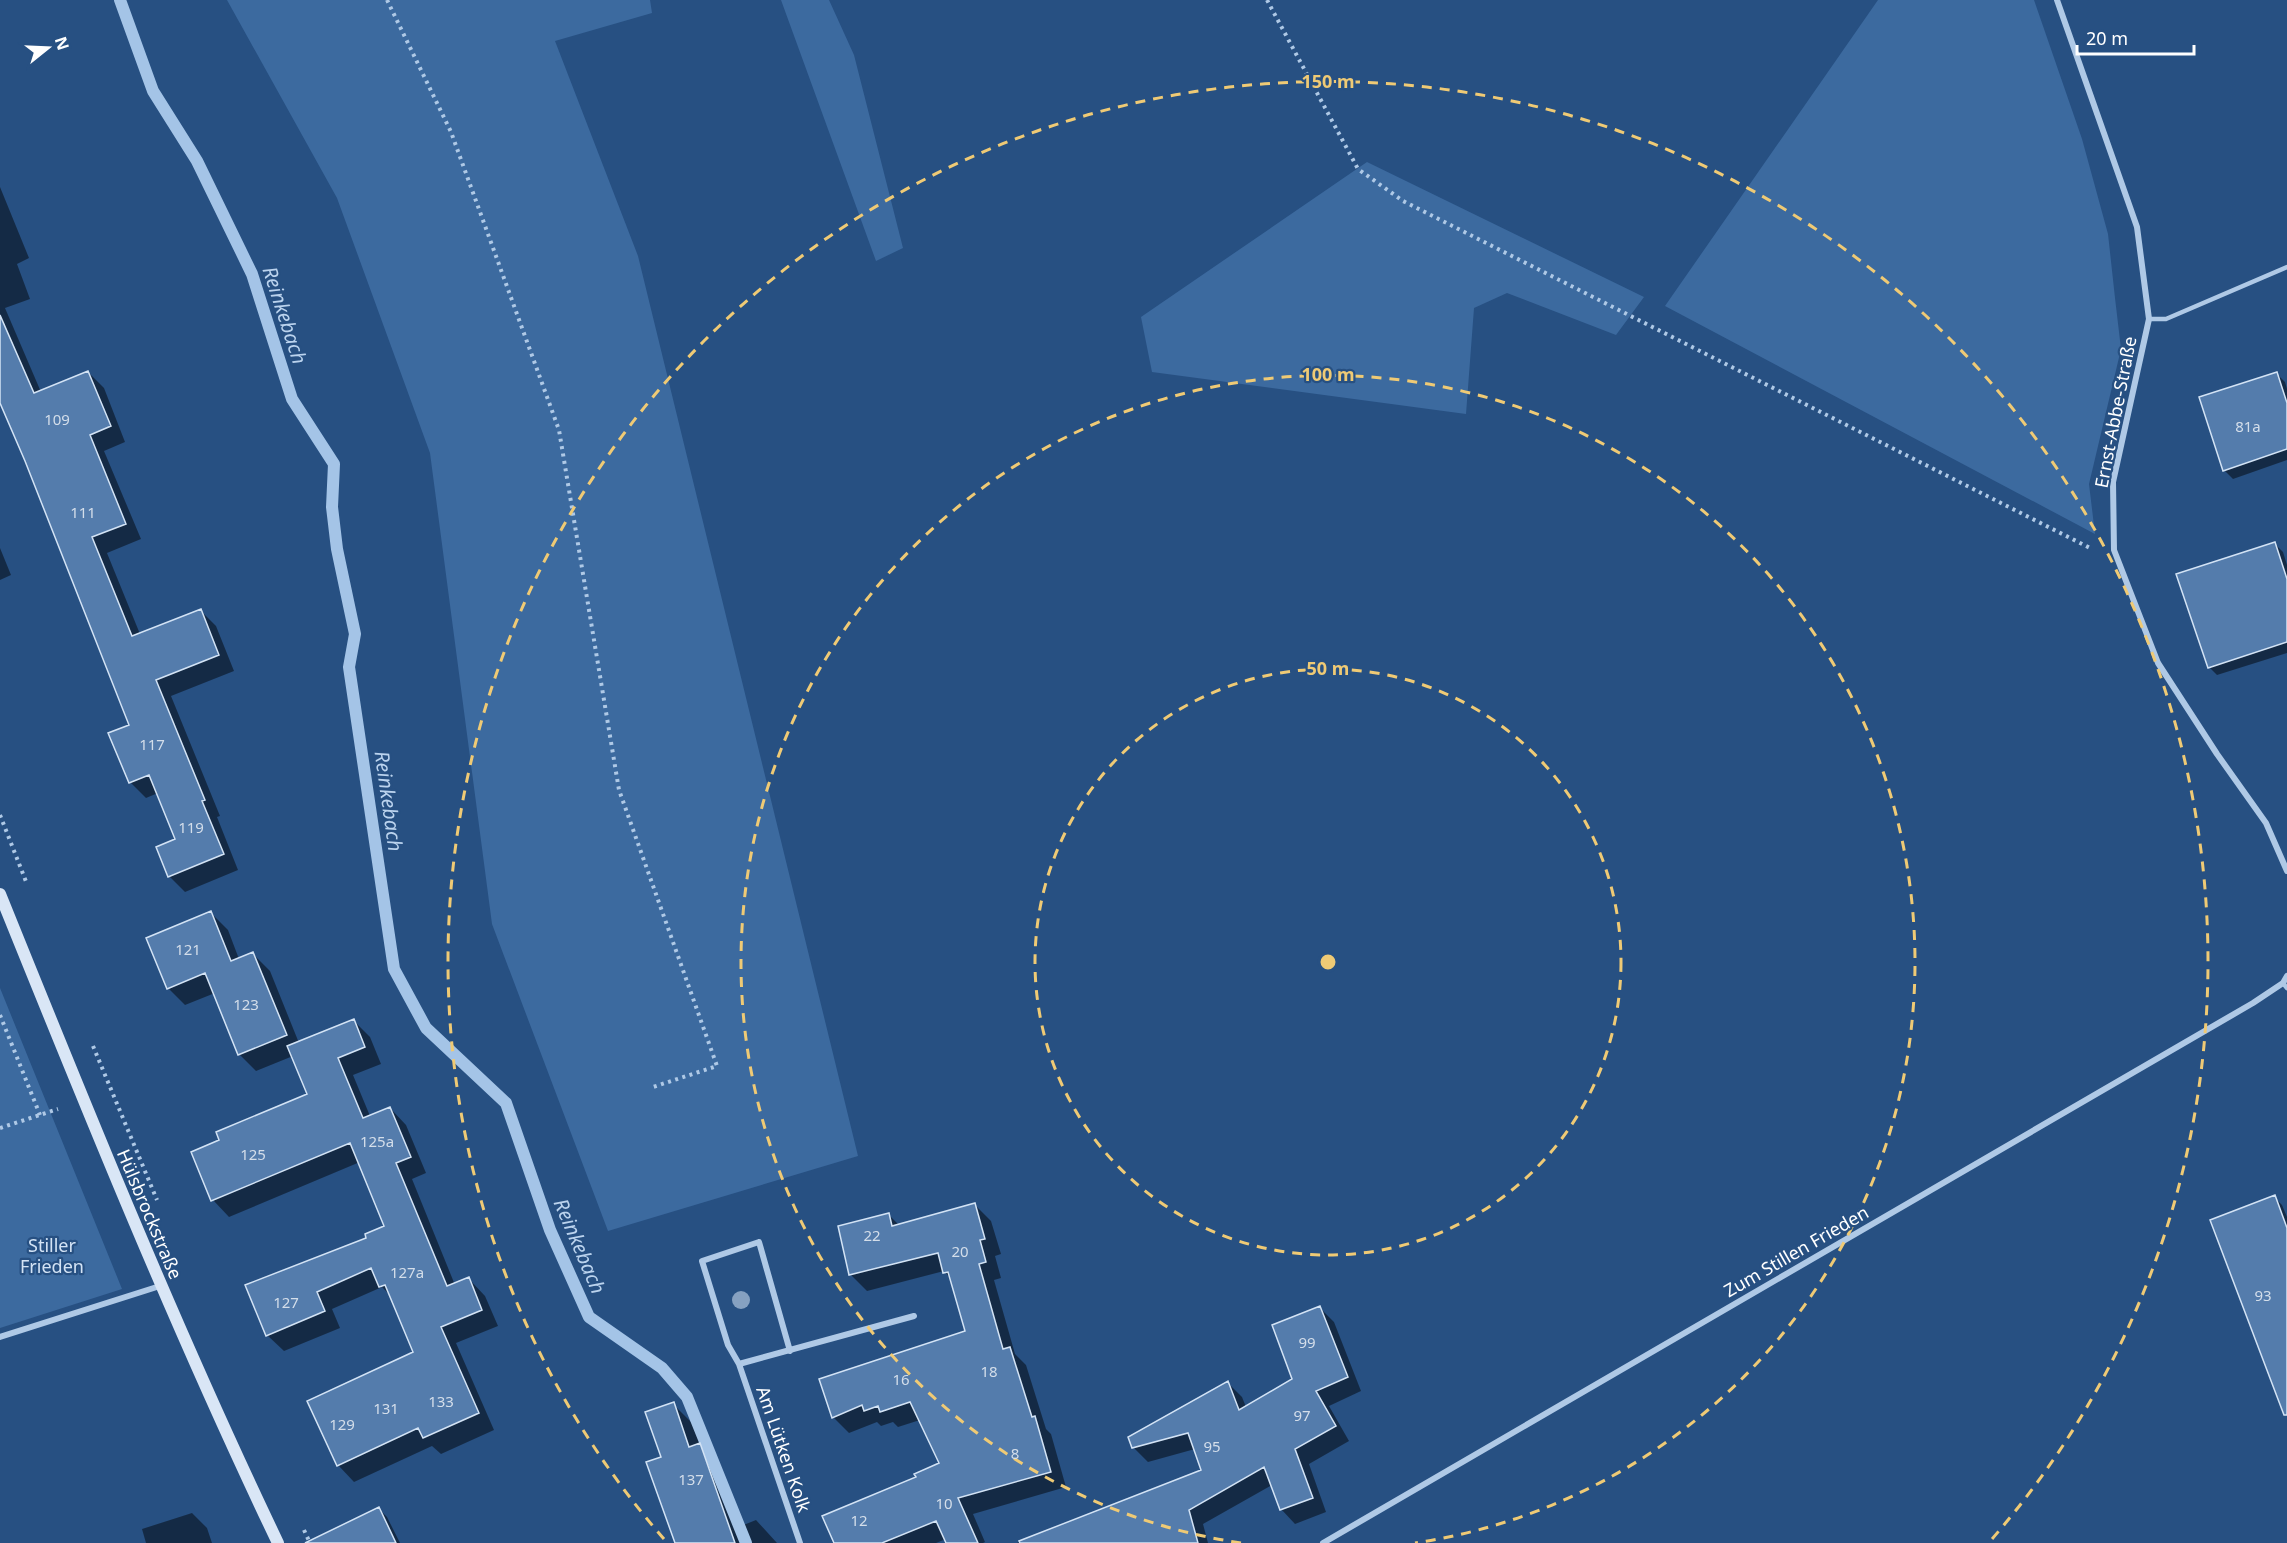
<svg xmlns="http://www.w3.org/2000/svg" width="2287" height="1543" font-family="'Noto Sans',sans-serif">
<rect width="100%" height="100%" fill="#275082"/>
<path fill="#3c6a9f" d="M 227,0 L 650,0 L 652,13 L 555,41 L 638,256 L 858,1156 L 608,1231 L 492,924 L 430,453 L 337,198 Z
M 781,0 L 829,0 L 854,55 L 903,248 L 876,261 Z
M 1878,0 L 2034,0 L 2082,139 L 2108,234 L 2115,298 L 2121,349 L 2089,484 L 2095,534 L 1665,306 Z
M 1367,162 L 1644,297 L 1616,335 L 1507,293 L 1474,308 L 1466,414 L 1152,372 L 1141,317 Z
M 0,988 L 122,1289 L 0,1328 Z"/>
<path fill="#0007" d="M 0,187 L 29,258 L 17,264 L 30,299 L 5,308 L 41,392 L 88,372 L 104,388 L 125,442 L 104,451 L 141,539 L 107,553 L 140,634 L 200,610 L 216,626 L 234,671 L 171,696 L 220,816 L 217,817 L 238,870 L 185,892 L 169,876 L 177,840 L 158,793 L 146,798 L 130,782 L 131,726 L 0,398 Z
M 2276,373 L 2285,382 L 2287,389 L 2287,460 L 2233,479 L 2225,471 L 2201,398 Z
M 2275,544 L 2283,552 L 2287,565 L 2287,653 L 2217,675 L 2209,667 Z
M 0,548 L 11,575 L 0,580 Z
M 211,913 L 228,930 L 239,959 L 253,954 L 270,971 L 299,1043 L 354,1021 L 370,1037 L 381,1064 L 353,1075 L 370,1116 L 390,1108 L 406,1125 L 426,1173 L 412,1179 L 455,1285 L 469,1279 L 485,1296 L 498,1326 L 456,1343 L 494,1430 L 441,1454 L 432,1446 L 354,1482 L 338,1465 L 415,1353 L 393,1298 L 382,1287 L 332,1309 L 340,1328 L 284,1351 L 267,1335 L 368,1239 L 386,1227 L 360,1162 L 229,1217 L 213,1200 L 221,1141 L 309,1094 L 293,1056 L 256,1071 L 239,1054 L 215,993 L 185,1005 L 168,988 Z
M 2274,1197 L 2282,1205 L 2287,1217 L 2287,1384 Z
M 975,1205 L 991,1221 L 1001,1254 L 995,1256 L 1001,1278 L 994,1280 L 1015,1354 L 1026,1365 L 1046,1429 L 1051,1434 L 1066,1487 L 973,1514 L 985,1542 L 983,1543 L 950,1543 L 946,1539 L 936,1543 L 835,1543 L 918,1478 L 941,1463 L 920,1420 L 898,1427 L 893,1422 L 881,1426 L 877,1422 L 849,1433 L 833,1417 L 967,1332 L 952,1280 L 944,1271 L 867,1291 L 850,1274 L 889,1215 L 900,1226 Z
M 1320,1308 L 1334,1322 L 1361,1391 L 1329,1406 L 1349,1441 L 1309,1464 L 1326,1512 L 1295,1524 L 1281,1509 L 1272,1485 L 1203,1524 L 1208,1543 L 1017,1543 L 1203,1471 L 1195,1449 L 1148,1462 L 1134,1448 L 1129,1437 L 1228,1383 L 1242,1397 L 1246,1407 L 1294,1380 Z
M 673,1404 L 693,1424 L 701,1446 L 719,1465 L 741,1526 L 756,1520 L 777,1543 L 676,1543 L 663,1458 Z
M 379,1509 L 387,1517 L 400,1543 L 360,1543 Z
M 192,1513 L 207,1528 L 212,1543 L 146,1543 L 142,1529 Z"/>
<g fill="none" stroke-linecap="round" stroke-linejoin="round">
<path stroke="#a4c4e7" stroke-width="12" d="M 120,0 L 153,91 L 197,161 L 252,274 L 292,399 L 334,464 L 332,507 L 337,549 L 355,634 L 349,667 L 394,969 L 426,1028 L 506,1103 L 550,1230 L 589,1317 L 662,1368 L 687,1397 L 746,1543"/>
</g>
<path fill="#547cac" stroke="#d3e3f5" stroke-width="1.5" d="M 0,315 L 34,393 L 88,371 L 111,426 L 90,435 L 126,524 L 92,537 L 132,636 L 201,609 L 219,655 L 156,680 L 205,800 L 202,801 L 224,854 L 168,877 L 156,847 L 175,839 L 149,775 L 129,783 L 108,733 L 129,725 L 25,461 L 0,403 Z
M 2277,372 L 2287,403 L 2287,449 L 2223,471 L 2199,397 Z
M 2275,542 L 2287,579 L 2287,642 L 2208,668 L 2176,574 Z
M 211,911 L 231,961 L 253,952 L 287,1035 L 238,1055 L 205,973 L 167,989 L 146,938 Z
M 354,1019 L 365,1047 L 338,1058 L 363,1118 L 390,1107 L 411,1157 L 396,1163 L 447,1286 L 469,1277 L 482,1310 L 441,1327 L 479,1413 L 423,1438 L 418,1428 L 337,1466 L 307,1401 L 413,1352 L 385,1285 L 379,1287 L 371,1268 L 317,1292 L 325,1311 L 266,1336 L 245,1285 L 366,1238 L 365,1234 L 384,1226 L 350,1143 L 211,1201 L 191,1152 L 219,1140 L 216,1132 L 307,1094 L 287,1046 Z
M 2275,1195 L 2287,1228 L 2287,1415 L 2284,1415 L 2210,1220 Z
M 975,1203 L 985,1239 L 980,1240 L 986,1262 L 979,1264 L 1003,1349 L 1010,1347 L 1032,1417 L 1035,1416 L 1051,1472 L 958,1498 L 978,1543 L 946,1543 L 936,1521 L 882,1543 L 834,1543 L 822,1516 L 916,1477 L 914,1474 L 939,1463 L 910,1402 L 880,1412 L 878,1406 L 864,1411 L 862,1405 L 832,1418 L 819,1379 L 965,1331 L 948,1272 L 943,1273 L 938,1253 L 849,1275 L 838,1226 L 889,1213 L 892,1226 Z
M 1320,1306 L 1348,1377 L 1316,1391 L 1336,1426 L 1295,1449 L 1313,1498 L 1280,1510 L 1264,1467 L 1189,1510 L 1198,1543 L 1020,1543 L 1019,1541 L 1201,1470 L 1188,1433 L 1132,1448 L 1128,1437 L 1228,1381 L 1239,1410 L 1292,1379 L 1272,1325 Z
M 674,1402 L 689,1447 L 700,1443 L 735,1543 L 675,1543 L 646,1462 L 661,1457 L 645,1412 Z
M 379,1507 L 396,1543 L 305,1543 Z"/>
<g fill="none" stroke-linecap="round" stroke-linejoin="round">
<path stroke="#afc9e6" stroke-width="4" stroke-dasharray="3 4.5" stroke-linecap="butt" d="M 387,0 L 451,132 L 559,430 L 619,790 L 717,1066 L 650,1088
M 1267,0 L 1358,169 L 1403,201 L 2092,549
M 0,815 L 27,884
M 0,1015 L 40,1115
M 93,1046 L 157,1200
M 0,1128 L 58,1109
M 304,1530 L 310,1543"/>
<path stroke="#afc9e6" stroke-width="4.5" d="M 2149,319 L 2166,319 L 2287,267
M 2283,983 L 2287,988"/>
<path stroke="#afc9e6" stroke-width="6" d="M 2057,0 L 2137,227 L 2149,319 L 2113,482 L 2114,550 L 2158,663 L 2217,754 L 2266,823 L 2287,871
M 0,1337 L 160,1286
M 790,1351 L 759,1242 L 702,1261 L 728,1345 L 739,1364 L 800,1543
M 739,1364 L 914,1316
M 1323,1543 L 2253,1003 L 2283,983 L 2287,976"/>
<path stroke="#d9e6f6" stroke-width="12" d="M 0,894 C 88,1112 176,1330 278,1543"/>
</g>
<circle fill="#86a1c1" cx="741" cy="1300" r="9"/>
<g fill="none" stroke="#efca75" stroke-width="3" stroke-dasharray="10 8">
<circle cx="1328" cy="962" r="293"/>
<path d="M1241 1543A587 587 0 1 1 1415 1543"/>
<path d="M664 1539A880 880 0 1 1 1992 1539"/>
</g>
<g text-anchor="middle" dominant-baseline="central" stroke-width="4.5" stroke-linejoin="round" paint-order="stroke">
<g font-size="15" fill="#d4deea">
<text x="57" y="419">109</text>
<text x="2248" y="426">81a</text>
<text x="83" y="512">111</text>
<text x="152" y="744">117</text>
<text x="191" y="827">119</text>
<text x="188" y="949">121</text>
<text x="246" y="1004">123</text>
<text x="377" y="1141">125a</text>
<text x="253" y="1154">125</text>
<text x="872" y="1235">22</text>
<text x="960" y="1251">20</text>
<text x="407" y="1272">127a</text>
<text x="2263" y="1295">93</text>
<text x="286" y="1302">127</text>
<text x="1307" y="1342">99</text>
<text x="989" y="1371">18</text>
<text x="901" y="1379">16</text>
<text x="441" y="1401">133</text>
<text x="386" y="1408">131</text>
<text x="1302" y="1415">97</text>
<text x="342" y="1424">129</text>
<text x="1212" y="1446">95</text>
<text x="1015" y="1453">8</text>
<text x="691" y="1479">137</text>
<text x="944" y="1503">10</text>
<text x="859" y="1520">12</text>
</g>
<g font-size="18" fill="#fff" stroke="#275082">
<text transform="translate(2115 412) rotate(-79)">Ernst-Abbe-Straße</text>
<text transform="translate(150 1214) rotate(67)">Hülsbrockstraße</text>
<text transform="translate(1796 1251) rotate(-30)">Zum Stillen Frieden</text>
<text transform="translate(784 1449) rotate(71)">Am Lütken Kolk</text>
</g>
<g font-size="18" fill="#d3e3f5" stroke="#275082">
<text x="52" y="1245">Stiller<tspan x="52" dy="21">Frieden</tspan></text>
</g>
<g font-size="20" font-style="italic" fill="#bbd3ee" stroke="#275082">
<text transform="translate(285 315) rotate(72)">Reinkebach</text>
<text transform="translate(389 801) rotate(82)">Reinkebach</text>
<text transform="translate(580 1246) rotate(67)">Reinkebach</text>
</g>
</g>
<circle cx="1328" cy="962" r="9" fill="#efca75" stroke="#275082" stroke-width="3"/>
<g font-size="18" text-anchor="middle" font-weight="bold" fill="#efca75" stroke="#275082" stroke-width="4.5" stroke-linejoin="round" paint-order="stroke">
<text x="1328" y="88">150 m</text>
<text x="1328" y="381">100 m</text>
<text x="1328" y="675">50 m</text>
</g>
<g transform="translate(48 48) rotate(72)" stroke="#275082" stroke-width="4.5" paint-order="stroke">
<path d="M0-4.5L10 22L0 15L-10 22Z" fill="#ffffff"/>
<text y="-9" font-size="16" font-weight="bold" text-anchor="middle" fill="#ffffff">N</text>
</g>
<path d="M2077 45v9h117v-9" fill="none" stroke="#ffffff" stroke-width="3"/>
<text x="2086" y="45" font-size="18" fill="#ffffff" stroke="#275082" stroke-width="4.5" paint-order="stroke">20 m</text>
</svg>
